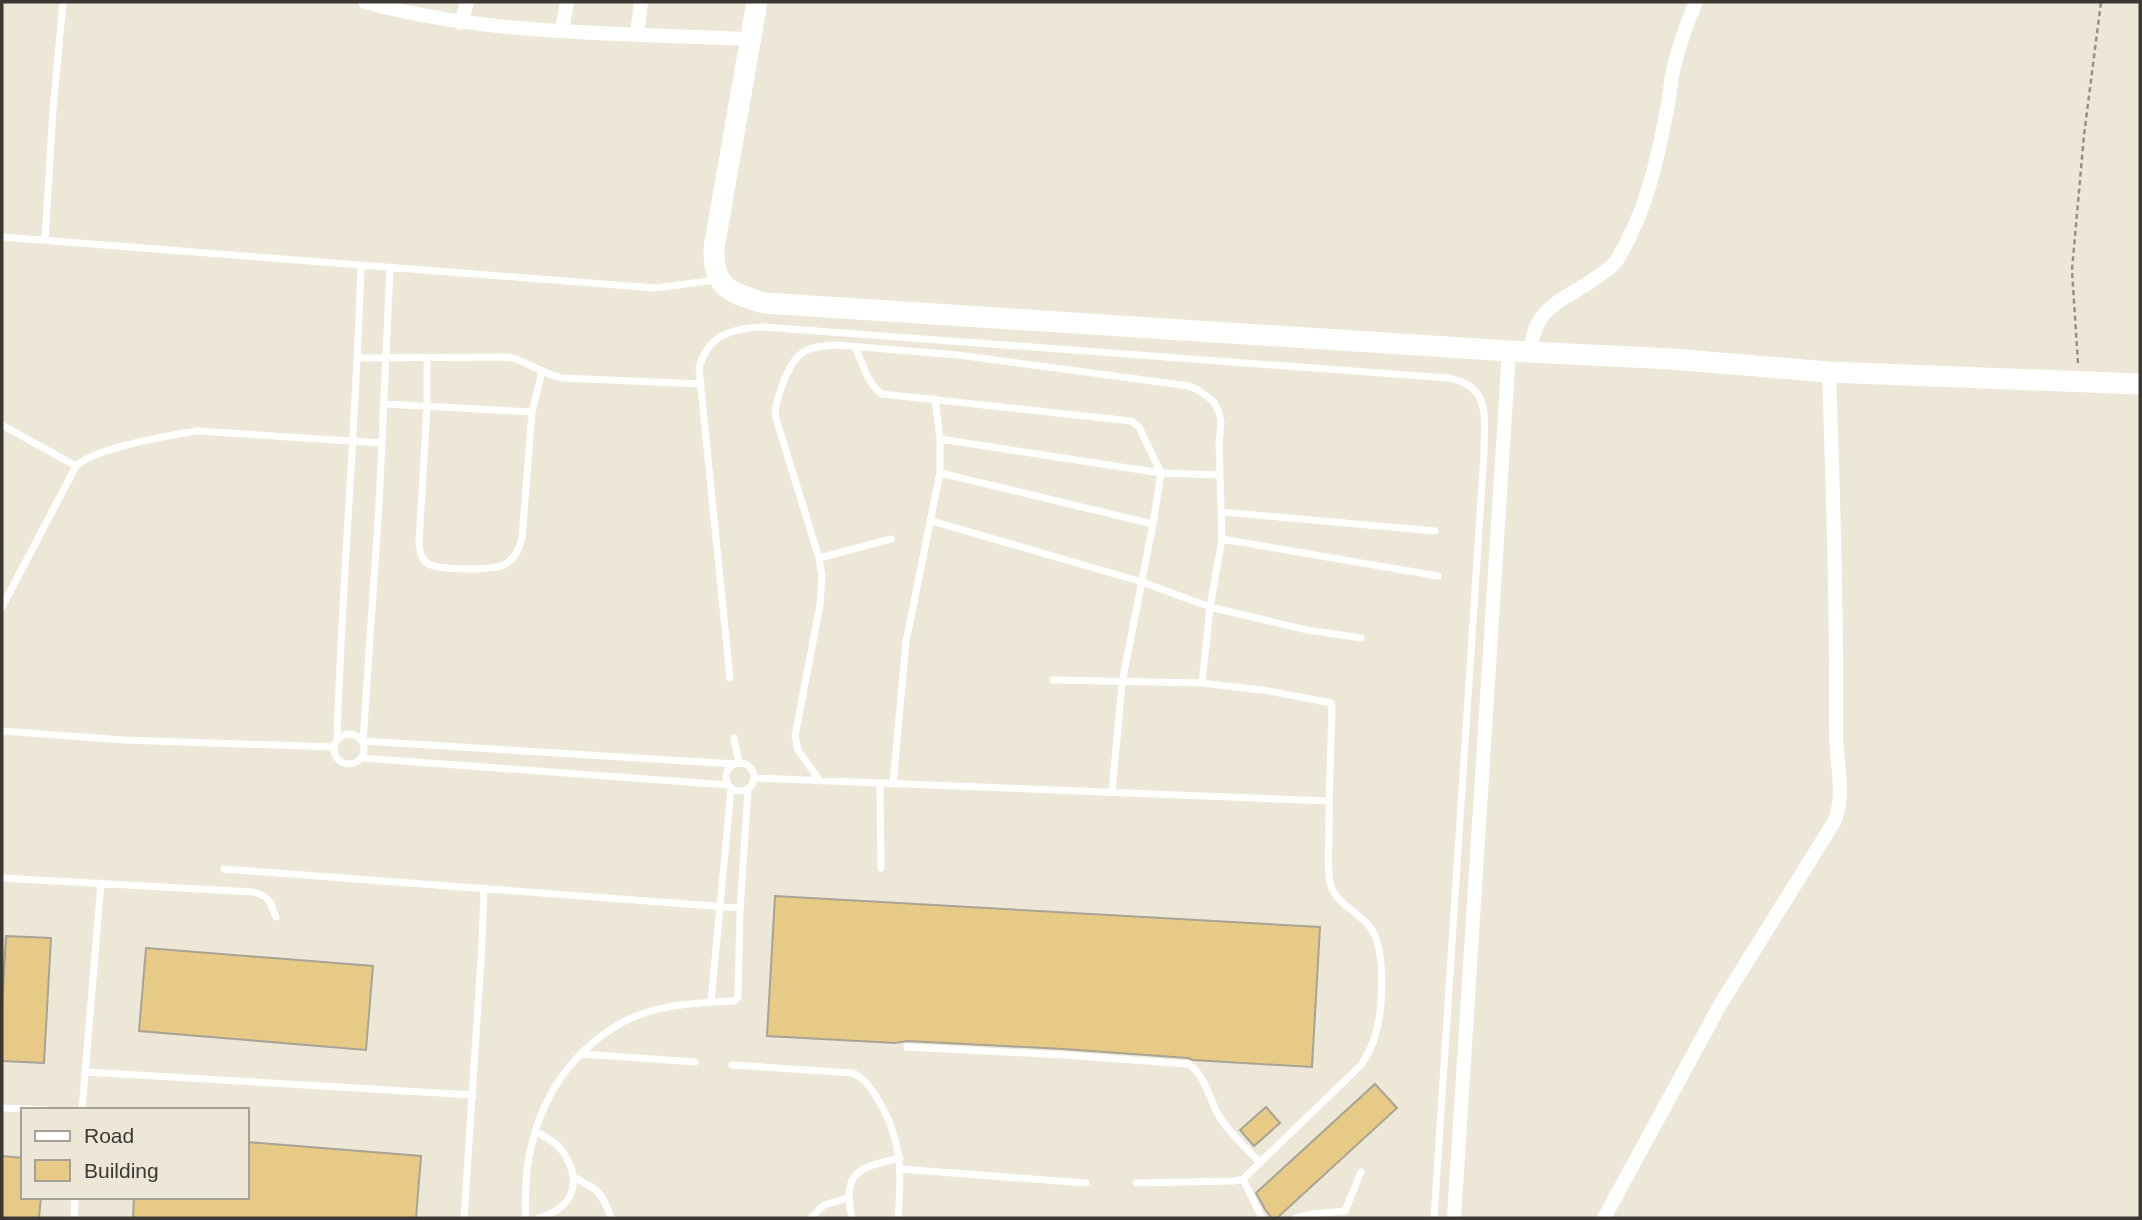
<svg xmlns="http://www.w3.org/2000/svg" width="2142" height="1220" font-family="Arial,sans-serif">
<rect width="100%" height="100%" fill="#ede7d8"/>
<path fill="#e7ca85" stroke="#a9a396" stroke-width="2" d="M 775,896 L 1320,927 L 1312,1067 L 1193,1060 L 1188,1058 L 1063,1049 L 907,1041 L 895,1043 L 767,1036 Z
M 6,936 L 51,938 L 44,1063 L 2,1061 L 2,1007 Z
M 146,948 L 373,966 L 366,1050 L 139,1031 Z
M 1375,1084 L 1397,1108 L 1277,1218 L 1272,1218 L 1266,1211 L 1256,1193 Z
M 1266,1107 L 1280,1123 L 1254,1146 L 1240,1130 Z
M 247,1142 L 421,1156 L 416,1218 L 133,1218 L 134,1197 L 247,1197 Z
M 2,1156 L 23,1158 L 23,1197 L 41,1197 L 39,1218 L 2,1218 Z"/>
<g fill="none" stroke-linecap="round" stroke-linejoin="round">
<path stroke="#969187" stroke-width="2.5" stroke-dasharray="5 3.5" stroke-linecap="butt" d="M 2078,363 L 2072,270 L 2084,135 L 2101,2"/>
<path stroke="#fff" stroke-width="7" d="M 2,237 L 655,288 L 716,280
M 45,240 L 53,110 L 63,2
M 390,268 L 379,505 L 363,741 L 735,764
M 855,347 C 862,362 868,385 882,394 L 1131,421 L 1139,427 L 1161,473 L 1153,524 L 1122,683 L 1112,792
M 358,358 L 508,357 C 528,361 542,374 562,378 L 701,384
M 427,358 L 427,406 L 419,543 C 420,551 420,557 427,563 C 437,571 492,570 504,565 C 515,559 519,549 522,538 L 532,412 L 542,371
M 384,404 L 532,412
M 2,425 L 76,466
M 940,439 L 1161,473 L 1220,475
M 940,473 L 1153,524
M 1222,512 L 1435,531
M 932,521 L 1142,582 L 1210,607 L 1307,630 L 1361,638
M 1222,539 L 1438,576
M 819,558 L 891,539
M 2,607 L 76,466 C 95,448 170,435 198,431 L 382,443
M 730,678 L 699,368 C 707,336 732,328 763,327 L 1448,378 C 1492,386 1484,418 1484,453 L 1434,1218
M 1053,680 L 1202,683 L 1269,691 L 1331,703 L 1332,706 C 1331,747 1329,788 1329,829 C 1329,847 1327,866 1330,883 C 1335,905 1361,912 1372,930 C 1386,953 1383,1011 1375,1036 C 1372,1047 1367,1056 1361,1065 L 1243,1179 L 1235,1181 L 1136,1183
M 2,731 L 124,740 L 334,747
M334 749a15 15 0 1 1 30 0a15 15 0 1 1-30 0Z
M 734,738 L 739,763
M 337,739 C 342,581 356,423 361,265
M 362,758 L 728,785
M726 777a14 14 0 1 1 28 0a14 14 0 1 1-28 0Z
M 754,778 L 1329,801
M 820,781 L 798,750 L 795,736 L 820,605 L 822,576 L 819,558 L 775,415 C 776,401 780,391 785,378 C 797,350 806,347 836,345 L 958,355 L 1189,386 L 1198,390 L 1213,401 L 1219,412 L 1221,422 L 1219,444 L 1222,539 L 1210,607 L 1202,683
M 880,784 L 881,868
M 893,784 L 906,642 L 940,473 L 940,439 L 935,399
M 224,869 L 740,908
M 2,878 L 253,892 C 270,896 270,902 276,917
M 711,1002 L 731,789
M 907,1047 L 1063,1055 L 1188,1064 C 1205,1074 1209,1099 1219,1116 C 1230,1133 1245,1148 1260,1162
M 582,1054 L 695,1062
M 732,1065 L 853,1073 C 864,1078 869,1086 876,1096 C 902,1137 902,1171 898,1218
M 86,1072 L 473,1095
M 2,1108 L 48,1110
M 82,1110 L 101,883
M 535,1131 C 542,1135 552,1140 558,1146 C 565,1152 569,1162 572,1170 C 578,1196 563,1211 539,1218
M 900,1169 L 1086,1183
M 573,1177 C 598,1189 602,1192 611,1218
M 1243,1179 L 1262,1218
M 74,1218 L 75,1197
M 464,1218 L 482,944 L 484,888
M 526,1218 C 524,1203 526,1186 527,1170 C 535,1110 563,1059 616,1026 C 651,1004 696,1003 735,1001 L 738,997 L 740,911 L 748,789
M 811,1218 L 824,1205 L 848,1198
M 852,1218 C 842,1170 859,1168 900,1158
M 1296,1218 L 1312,1214 L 1345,1211 L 1361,1172"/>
<path stroke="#fff" stroke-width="14" d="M 365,2 C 489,36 623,33 751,39
M 461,23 L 467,2
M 562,30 L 567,2
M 637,34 L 641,2
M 1531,352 C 1533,303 1568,300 1601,274 C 1607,270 1613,266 1617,260 C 1646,213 1658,158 1668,104 C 1670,92 1671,79 1674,67 C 1679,45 1687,23 1696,2
M 1454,1218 L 1509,351
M 1604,1218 L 1720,1005 L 1834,822 C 1846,795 1836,762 1836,733 C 1837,613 1833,492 1829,372"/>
<path stroke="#fff" stroke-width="21" d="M 757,2 L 714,248 C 713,289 730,292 764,303 L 1509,351 L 1672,359 L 1829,372 L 2140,384"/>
</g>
<rect width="2142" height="1220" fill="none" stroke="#3b3833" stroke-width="7"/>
<rect x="21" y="1108" width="228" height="91" fill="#ede7d8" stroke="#a6a196" stroke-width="2"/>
<rect x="35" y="1131" width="35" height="10" fill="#ffffff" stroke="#a6a196" stroke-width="2"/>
<text x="84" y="1143" font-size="21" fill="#3b3833">Road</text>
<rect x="35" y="1160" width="35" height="21" fill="#e7ca85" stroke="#a6a196" stroke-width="2"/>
<text x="84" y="1178" font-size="21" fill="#3b3833">Building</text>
</svg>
